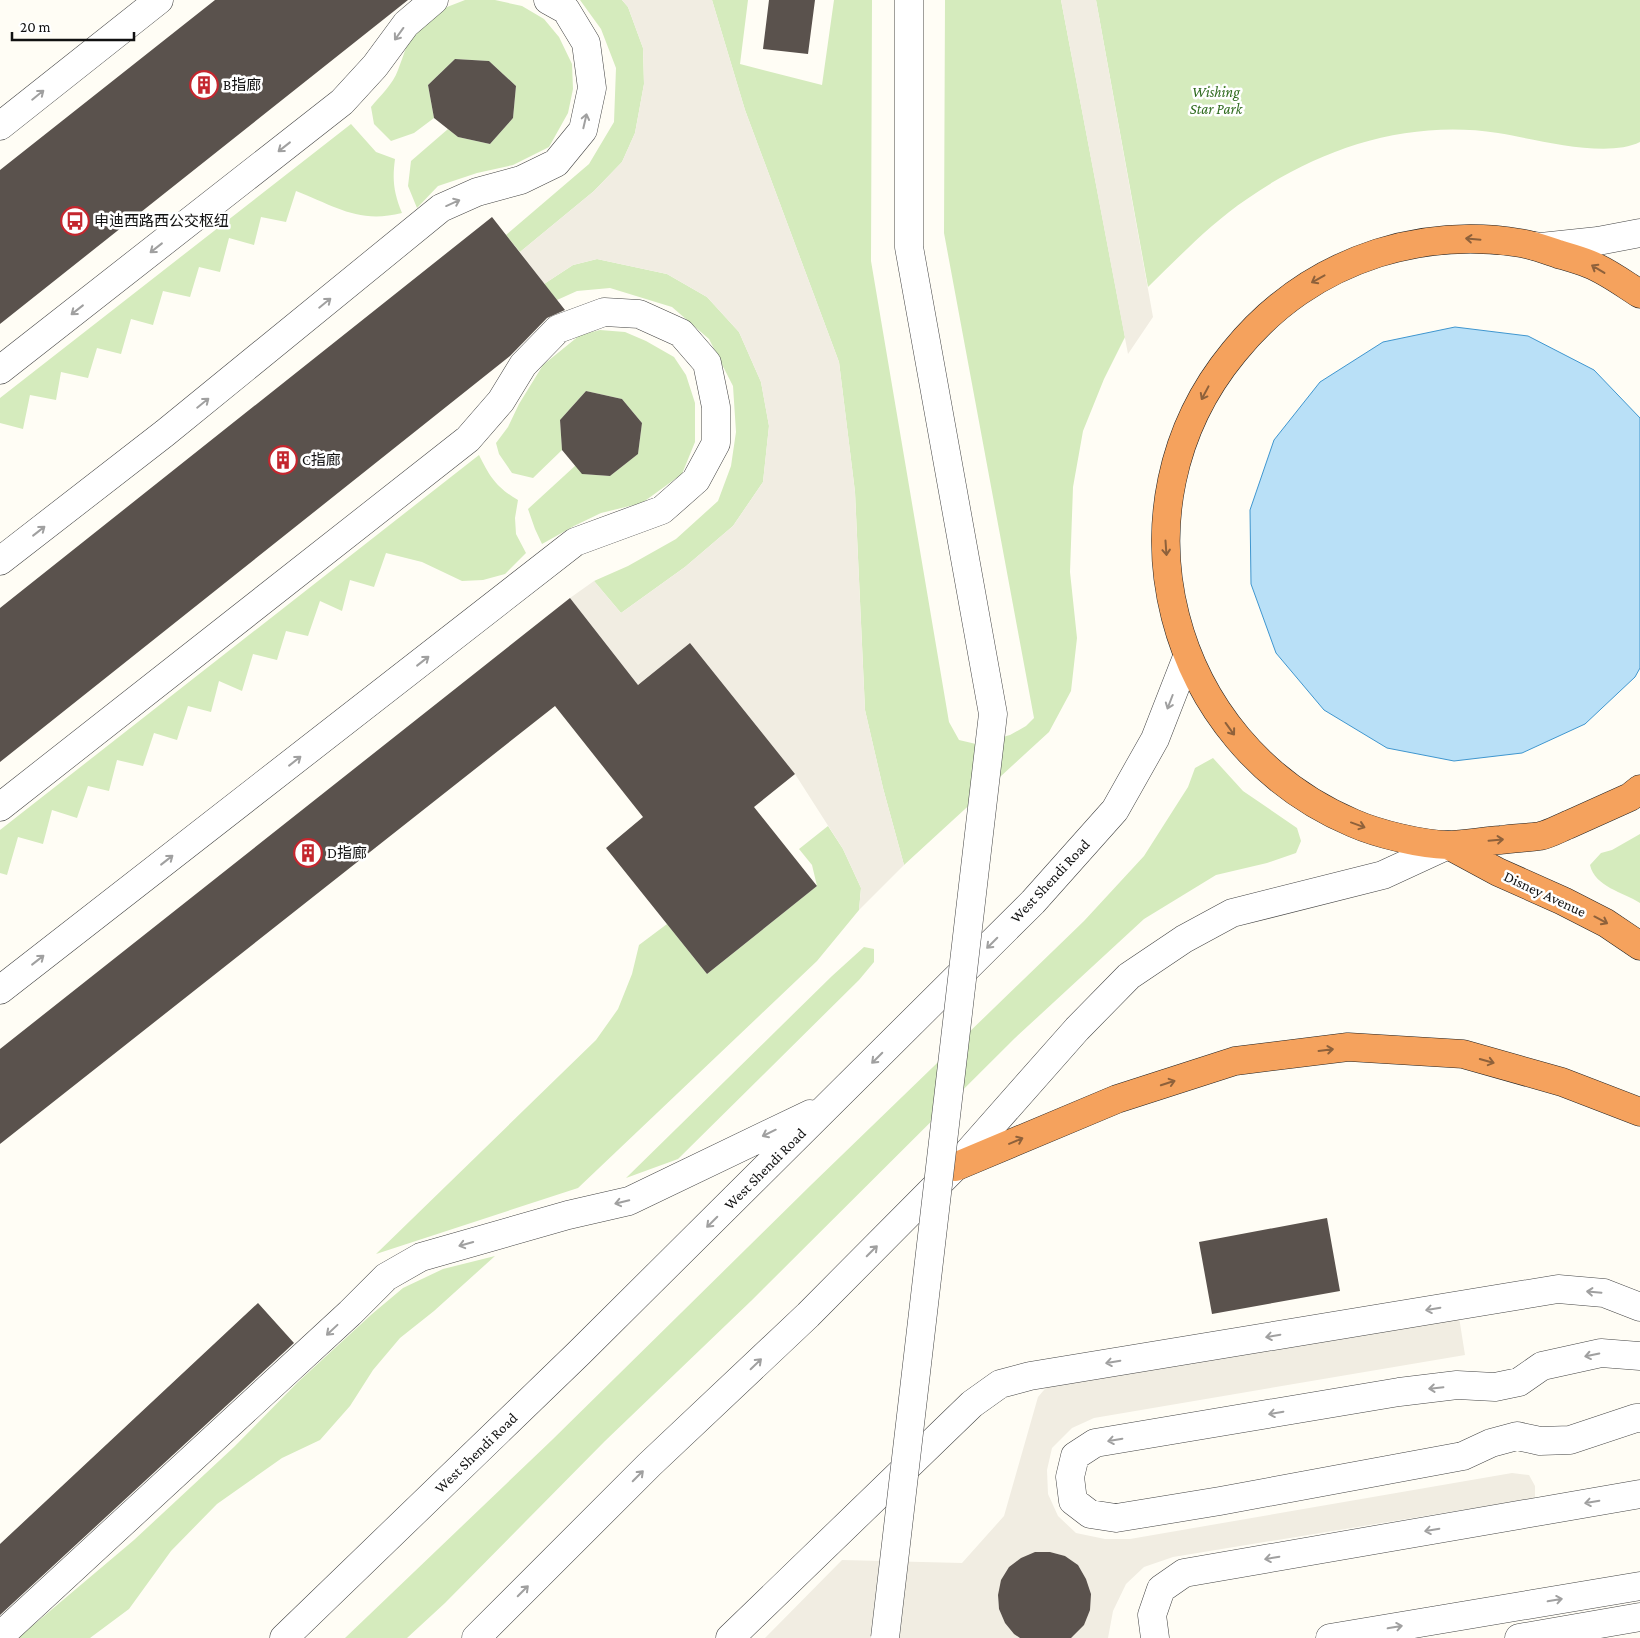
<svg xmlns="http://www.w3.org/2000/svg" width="1640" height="1638" font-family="'Crimson Pro','Noto Sans SC',serif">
<rect width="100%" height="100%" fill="#fffdf5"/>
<path fill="#d5ebbd" d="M 465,0 L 495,0 L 522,6 L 544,19 L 559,37 L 572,64 L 573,89 L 568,113 L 549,147 L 513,165 L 477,173 L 438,186 L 417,208 L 408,186 L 411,161 L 448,129 L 458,137 L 490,144 L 513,118 L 516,86 L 489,61 L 455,59 L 428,85 L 434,118 L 414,133 L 391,141 L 374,124 L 371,107 C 380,96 393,84 398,70 C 404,56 409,33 421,22 C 433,11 450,6 465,0 Z
M 580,0 L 622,0 L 628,7 L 643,48 L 644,84 L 635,133 L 622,162 L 594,191 L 520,252 L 506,235 L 589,164 L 614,122 L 616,68 L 601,29 Z
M 712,0 L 748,0 L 740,64 L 822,85 L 834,0 L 872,0 L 871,261 L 949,722 L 959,740 L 976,744 L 1010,735 L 1026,726 L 1034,718 L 944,233 L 945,0 L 1061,0 L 1125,337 L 1104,379 L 1083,431 L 1073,487 L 1070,572 L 1077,638 L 1071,691 L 1049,732 L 904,865 L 883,788 L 865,710 L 855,492 L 839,362 L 745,110 Z
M 1096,0 L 1640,0 L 1640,142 C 1606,159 1535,139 1498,133 C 1409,119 1319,148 1247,199 C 1210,224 1179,257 1148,287 Z
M 351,124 L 376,152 L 395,159 C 392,181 394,193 402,213 C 358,224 335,206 296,191 L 286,222 L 261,217 L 254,245 L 229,238 L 220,272 L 199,267 L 190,297 L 163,291 L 153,325 L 131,319 L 121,354 L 97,348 L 88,378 L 61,372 L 56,400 L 30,395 L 23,429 L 0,423 L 0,398 Z
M 597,259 L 667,274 L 707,297 L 739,332 L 761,382 L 769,426 L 763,482 L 733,526 L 685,567 L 621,613 L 594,581 L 628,566 L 676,539 L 718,501 L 731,466 L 736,432 L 733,386 L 709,339 L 672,307 L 610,288 L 577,291 L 557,300 L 544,284 L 573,265 Z
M 600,330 L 625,332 L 646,341 L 674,357 L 686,375 L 695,403 L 695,442 L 682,474 L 642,503 L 601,513 L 574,526 L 542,544 L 535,529 L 528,509 L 576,465 L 583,474 L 610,476 L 638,454 L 642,423 L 622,399 L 586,391 L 560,420 L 562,450 L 533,478 L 512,473 L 499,454 L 496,443 L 508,427 L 519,404 L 543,365 L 580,335 Z
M 479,455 C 490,477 496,487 518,500 L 515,518 L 516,534 L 526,553 L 505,574 L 483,580 L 462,581 L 422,562 L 386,553 L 374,587 L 350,580 L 342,611 L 320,601 L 308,636 L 286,631 L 277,660 L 253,654 L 242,691 L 219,681 L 211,712 L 188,706 L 177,740 L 154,733 L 143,766 L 117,760 L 109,791 L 88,786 L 77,818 L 52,810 L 43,844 L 18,837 L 7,875 L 0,873 L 0,830 Z
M 1213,758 L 1243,791 L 1297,828 L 1301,841 L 1296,853 L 1267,863 L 1216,875 L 1144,919 L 1015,1038 L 751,1301 L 605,1441 L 445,1603 L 407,1638 L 345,1638 L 552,1440 L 811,1185 L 1084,921 L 1144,856 L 1188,787 L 1195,768 Z
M 828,826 L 843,849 L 861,888 L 859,910 L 817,961 L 578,1188 L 376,1254 L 596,1040 L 618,1009 L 632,974 L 639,945 L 667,924 L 707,974 L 817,886 L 812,865 L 799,849 Z
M 1640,834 L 1640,903 C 1623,892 1595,887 1590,865 L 1601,853 L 1612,850 Z
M 864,947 L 874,949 L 874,962 L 859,980 L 678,1159 L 626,1178 L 832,976 Z
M 495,1256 L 434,1311 L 400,1338 L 373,1370 L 350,1406 L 320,1440 L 282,1458 L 217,1504 L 171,1551 L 129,1609 L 90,1638 L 18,1638 L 134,1540 L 234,1447 L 298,1382 L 372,1314 L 403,1288 L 443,1269 Z"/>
<path fill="#f1ede2" d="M 622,0 L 712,0 L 745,110 L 839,362 L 855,492 L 865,710 L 883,788 L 904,865 L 859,910 L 861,888 L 843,849 L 795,774 L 690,643 L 638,685 L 570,598 L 594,581 L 621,613 L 685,567 L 733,526 L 763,482 L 769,426 L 761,382 L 739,332 L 707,297 L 667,274 L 597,259 L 573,265 L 544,284 L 520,252 L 594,191 L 622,162 L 635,133 L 644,84 L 643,48 L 628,7 Z
M 1061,0 L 1096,0 L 1153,317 L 1128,354 Z
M 1459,1317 L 1465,1355 L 1094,1418 L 1072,1428 L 1052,1448 L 1047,1470 L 1048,1494 L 1058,1516 L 1076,1533 L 1105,1539 L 1130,1539 L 1512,1473 L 1529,1475 L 1535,1486 L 1535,1498 L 1173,1557 L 1144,1567 L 1126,1584 L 1113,1611 L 1108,1638 L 1069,1638 L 1091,1594 L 1086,1579 L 1078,1565 L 1065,1556 L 1050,1552 L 1035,1552 L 998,1595 L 999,1609 L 1005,1623 L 1014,1634 L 1020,1638 L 765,1638 L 842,1560 L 962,1563 L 1004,1516 L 1038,1397 L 1050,1383 Z"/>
<path fill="#b9e0f7" stroke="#3f96cf" d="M 1455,327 L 1528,336 L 1594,370 L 1640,418 L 1640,668 L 1635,677 L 1585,724 L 1522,753 L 1454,761 L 1387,748 L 1324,710 L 1276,653 L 1251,584 L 1250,510 L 1274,440 L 1320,382 L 1383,342 Z"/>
<path fill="#5a524d" d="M 215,0 L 408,0 L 0,324 L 0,170 Z
M 769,0 L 815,0 L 808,54 L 763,49 Z
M 455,59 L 489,61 L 516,86 L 513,118 L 490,144 L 458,137 L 434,118 L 428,85 Z
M 492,217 L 565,310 L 547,318 L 510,356 L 0,762 L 0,608 Z
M 586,391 L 622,399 L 642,423 L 638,454 L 610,476 L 582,474 L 562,450 L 560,420 Z
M 570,598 L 638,685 L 690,643 L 795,774 L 754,807 L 817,886 L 707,974 L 606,848 L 643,817 L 555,706 L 0,1144 L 0,1049 Z
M 1327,1218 L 1340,1291 L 1212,1314 L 1199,1242 Z
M 258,1303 L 294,1343 L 0,1615 L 0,1544 Z
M 1035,1552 L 1050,1552 L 1065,1556 L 1078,1565 L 1086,1579 L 1091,1594 L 1090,1610 L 1084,1625 L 1071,1638 L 1020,1638 L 1014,1634 L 1005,1623 L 999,1609 L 998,1595 L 1001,1580 L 1009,1567 L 1021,1558 Z"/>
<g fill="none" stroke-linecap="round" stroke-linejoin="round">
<defs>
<path id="minor" d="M 0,126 L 159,0
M 1535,246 L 1541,247 L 1598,241 L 1640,233
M 0,370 L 342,102 L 375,66 L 406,24 L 434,0
M 0,561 L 165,433 L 441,208 L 477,192 L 521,180 L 556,163 L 583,130 L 592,88 L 586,43 L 566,10 L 548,0
M 0,807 L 468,439 L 501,401 L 523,365 L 558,329 L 604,312 L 639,314 L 681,333 L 707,363 L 716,407 L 716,443 L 696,480 L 662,510 L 575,542 L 0,990
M 1640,1356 L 1601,1353 L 1542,1366 L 1519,1382 L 1495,1387 L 1457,1385 L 1399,1392 L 1095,1443 L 1075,1456 L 1070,1477 L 1073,1501 L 1090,1514 L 1116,1518 L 1220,1501 L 1463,1456 L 1491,1443 L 1517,1436 L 1540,1441 L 1570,1440 L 1636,1418 L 1640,1418
M 0,1636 L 350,1313 L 386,1277 L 421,1257 L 568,1215 L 629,1201 L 810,1114
M 284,1638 L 579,1353 L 1033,902 L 1115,810 L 1155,739 L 1187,657
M 476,1638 L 649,1465 L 808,1315 L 955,1167 L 1077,1029 L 1129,976 L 1184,939 L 1232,913 L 1383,875 L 1448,845
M 730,1638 L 972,1404 L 1000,1384 L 1030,1376 L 1558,1289 L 1604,1293 L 1640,1307
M 1155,1638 L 1152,1615 L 1161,1589 L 1184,1573 L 1640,1494
M 1330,1638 L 1640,1586
M 1519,1638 L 1640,1617"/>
<path id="highway" d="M 1640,294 C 1624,284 1607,271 1589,264 C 1579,260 1568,257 1558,254 C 1546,250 1533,245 1520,243 C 1472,235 1424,239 1378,253 C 1319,272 1273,304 1234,352 C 1105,508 1167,744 1353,823 C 1378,834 1420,844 1448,845 C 1465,845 1483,841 1501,840 C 1513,838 1527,838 1540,836 C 1550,834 1560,828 1570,824 C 1590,815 1610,806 1630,797 L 1640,789
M 1448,845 L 1498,872 L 1563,901 L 1606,923 L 1640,946
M 955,1167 L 1117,1099 L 1235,1061 L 1348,1047 L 1463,1054 L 1562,1082 L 1640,1112"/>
</defs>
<use href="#minor" stroke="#444" stroke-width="29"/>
<use href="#highway" stroke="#222" stroke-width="29"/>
<use href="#minor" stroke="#fff" stroke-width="28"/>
<use href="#highway" stroke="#f5a25d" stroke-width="28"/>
<defs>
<path id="minor-bridge" d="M 885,1638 L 993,714 L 909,247 L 909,0"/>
</defs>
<use href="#minor-bridge" stroke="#444" stroke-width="29" stroke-linecap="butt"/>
<use href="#minor-bridge" stroke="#fff" stroke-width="28"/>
</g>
<defs><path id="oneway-shaft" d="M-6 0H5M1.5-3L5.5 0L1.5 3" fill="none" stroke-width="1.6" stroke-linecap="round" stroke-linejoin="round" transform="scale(1.25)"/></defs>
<g stroke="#a0a0a0">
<use href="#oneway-shaft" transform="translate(399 34) rotate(126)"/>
<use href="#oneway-shaft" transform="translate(38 95) rotate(-39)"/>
<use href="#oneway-shaft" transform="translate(585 121) rotate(-77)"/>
<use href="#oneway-shaft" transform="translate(284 147) rotate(142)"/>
<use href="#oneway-shaft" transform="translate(453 203) rotate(-24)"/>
<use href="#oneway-shaft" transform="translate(156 248) rotate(142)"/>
<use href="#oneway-shaft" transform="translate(325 303) rotate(-39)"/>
<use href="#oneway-shaft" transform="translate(77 310) rotate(142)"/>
<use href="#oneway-shaft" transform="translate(203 403) rotate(-39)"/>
<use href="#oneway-shaft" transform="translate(39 531) rotate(-38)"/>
<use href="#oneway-shaft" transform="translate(423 661) rotate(-38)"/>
<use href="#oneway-shaft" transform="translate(1170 702) rotate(111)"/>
<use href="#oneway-shaft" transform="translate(295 761) rotate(-38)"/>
<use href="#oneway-shaft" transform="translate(167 860) rotate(-38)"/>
<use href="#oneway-shaft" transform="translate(992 943) rotate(135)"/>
<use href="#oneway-shaft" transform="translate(38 960) rotate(-38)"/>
<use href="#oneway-shaft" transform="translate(877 1058) rotate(135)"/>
<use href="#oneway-shaft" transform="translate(769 1133) rotate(154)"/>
<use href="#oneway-shaft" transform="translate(622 1202) rotate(166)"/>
<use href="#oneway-shaft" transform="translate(712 1222) rotate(135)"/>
<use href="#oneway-shaft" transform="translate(466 1244) rotate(164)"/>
<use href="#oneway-shaft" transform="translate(872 1251) rotate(-45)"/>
<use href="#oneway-shaft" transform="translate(1594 1292) rotate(-175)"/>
<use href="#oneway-shaft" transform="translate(1433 1309) rotate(170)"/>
<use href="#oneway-shaft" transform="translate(332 1330) rotate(137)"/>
<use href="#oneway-shaft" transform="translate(1273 1336) rotate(170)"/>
<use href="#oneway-shaft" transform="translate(1592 1355) rotate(168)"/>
<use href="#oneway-shaft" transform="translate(1113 1362) rotate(170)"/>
<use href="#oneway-shaft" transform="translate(756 1364) rotate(-44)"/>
<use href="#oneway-shaft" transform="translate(1436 1388) rotate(174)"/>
<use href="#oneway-shaft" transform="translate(1276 1413) rotate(170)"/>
<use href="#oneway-shaft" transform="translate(1115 1440) rotate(170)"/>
<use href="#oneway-shaft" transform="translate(638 1476) rotate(-45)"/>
<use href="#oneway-shaft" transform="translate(1592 1502) rotate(170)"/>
<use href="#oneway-shaft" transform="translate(1432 1530) rotate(170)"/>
<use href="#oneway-shaft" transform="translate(1272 1558) rotate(170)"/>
<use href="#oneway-shaft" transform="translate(523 1591) rotate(-45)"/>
<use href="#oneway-shaft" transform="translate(1555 1600) rotate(-10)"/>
<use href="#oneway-shaft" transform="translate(1395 1627) rotate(-10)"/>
</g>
<g stroke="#8e613b">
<use href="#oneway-shaft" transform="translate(1473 239) rotate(-175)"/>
<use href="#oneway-shaft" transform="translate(1598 269) rotate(-149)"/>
<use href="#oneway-shaft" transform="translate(1318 279) rotate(151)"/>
<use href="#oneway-shaft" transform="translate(1205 393) rotate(118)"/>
<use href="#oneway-shaft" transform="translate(1166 548) rotate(86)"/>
<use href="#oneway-shaft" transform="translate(1230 729) rotate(54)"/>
<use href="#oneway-shaft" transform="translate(1358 825) rotate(20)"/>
<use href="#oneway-shaft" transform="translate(1496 840) rotate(-5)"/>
<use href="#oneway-shaft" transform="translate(1601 920) rotate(28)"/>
<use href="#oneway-shaft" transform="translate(1326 1050) rotate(-7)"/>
<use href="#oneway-shaft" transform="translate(1487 1061) rotate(16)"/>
<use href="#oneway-shaft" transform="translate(1168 1083) rotate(-18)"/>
<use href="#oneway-shaft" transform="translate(1016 1141) rotate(-23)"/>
</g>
<defs>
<symbol id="building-ring" viewBox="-11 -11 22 22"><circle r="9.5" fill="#fff" stroke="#c4262e" stroke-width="1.5"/><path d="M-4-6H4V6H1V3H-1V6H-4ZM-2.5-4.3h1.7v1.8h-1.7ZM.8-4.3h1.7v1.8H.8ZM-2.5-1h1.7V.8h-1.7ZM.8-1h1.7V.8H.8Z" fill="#c4262e"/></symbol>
<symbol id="bus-ring" viewBox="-11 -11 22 22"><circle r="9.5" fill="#fff" stroke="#c4262e" stroke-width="1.5"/><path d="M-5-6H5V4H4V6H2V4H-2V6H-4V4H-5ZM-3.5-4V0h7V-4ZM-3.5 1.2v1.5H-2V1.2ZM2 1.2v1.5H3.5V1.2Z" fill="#c4262e"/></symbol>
</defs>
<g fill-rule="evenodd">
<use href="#building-ring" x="188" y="69" width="32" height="32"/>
<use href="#bus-ring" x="59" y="205" width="32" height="32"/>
<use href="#building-ring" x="267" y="444" width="32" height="32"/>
<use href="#building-ring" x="292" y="837" width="32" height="32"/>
</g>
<g text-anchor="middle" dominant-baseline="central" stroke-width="5" stroke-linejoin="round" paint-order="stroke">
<g font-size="15" fill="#111" stroke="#fff" text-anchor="start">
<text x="223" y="85">B指廊</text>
<text x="94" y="221">申迪西路西公交枢纽</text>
<text x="302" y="460">C指廊</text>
<text x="327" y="853">D指廊</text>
</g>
<g font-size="15" font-style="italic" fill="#2f6b1f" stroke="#fff">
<text x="1216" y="92">Wishing<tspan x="1216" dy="17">Star Park</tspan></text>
</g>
<g font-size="15" fill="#111" stroke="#fff">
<text transform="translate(1050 881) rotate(-47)">West Shendi Road</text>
<text transform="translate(1545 894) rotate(25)">Disney Avenue</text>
<text transform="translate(765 1169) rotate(-45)">West Shendi Road</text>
<text transform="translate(476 1453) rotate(-44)">West Shendi Road</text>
</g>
</g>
<path d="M12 32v8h122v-8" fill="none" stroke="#111111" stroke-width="2.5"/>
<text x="20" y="32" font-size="15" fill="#111111" stroke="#ffffff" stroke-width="4" paint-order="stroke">20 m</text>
</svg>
